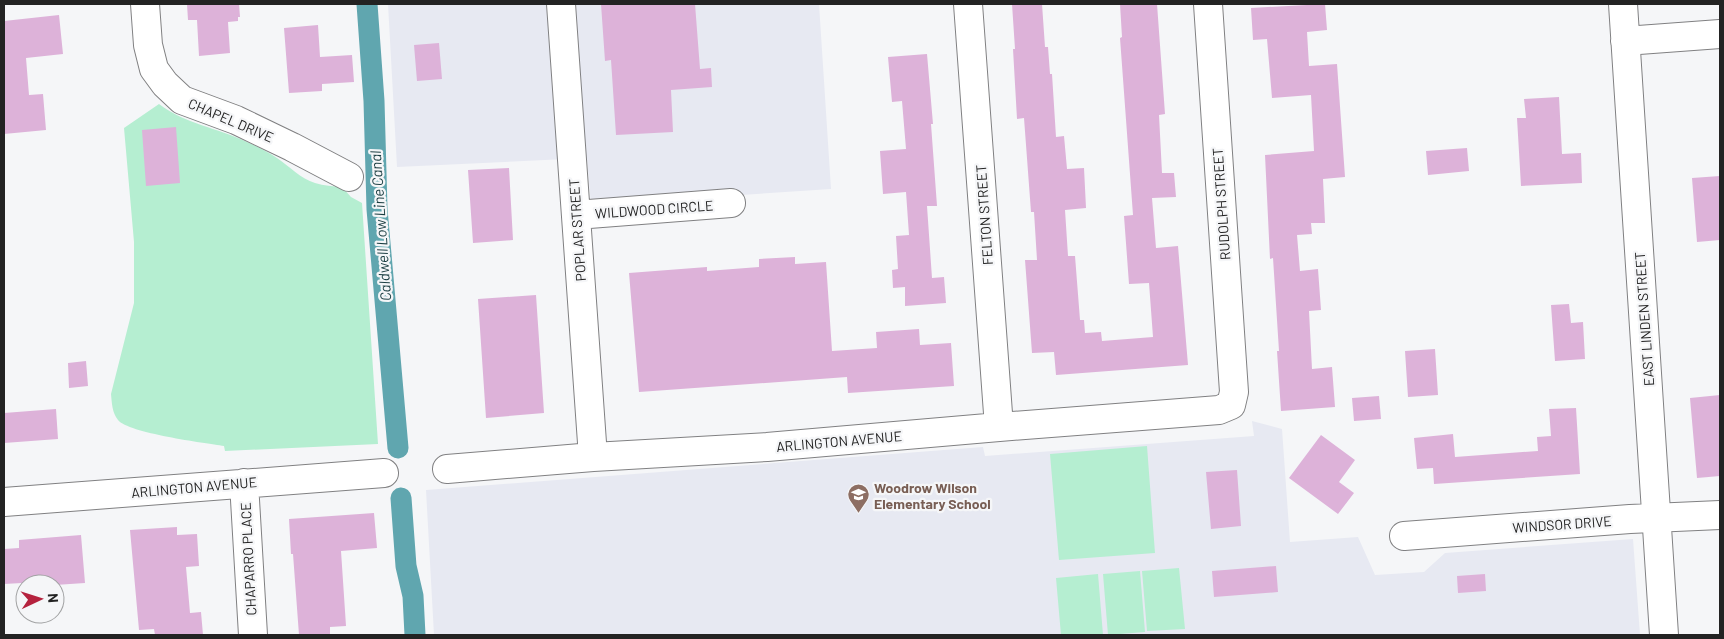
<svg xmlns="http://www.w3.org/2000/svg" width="1724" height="639" font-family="Barlow,sans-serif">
<rect width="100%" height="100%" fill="#f5f6f8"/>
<path fill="#e7e9f2" d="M 388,4 L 819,4 L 831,189 L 591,205 L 587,158 L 397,167 Z
M 1252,421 L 1282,429 L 1290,542 L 1358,537 L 1375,575 L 1424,572 L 1445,553 L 1633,539 L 1640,635 L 434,635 L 426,490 L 983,447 L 985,456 L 1254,436 Z"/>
<path fill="#b5eed1" d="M 159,104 C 187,125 216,127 247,142 C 257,146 268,152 277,158 C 289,166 301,179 315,183 C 324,186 333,186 342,187 L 351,197 L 362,203 L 378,444 L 225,451 L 224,446 C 205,443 128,433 118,420 C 112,412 112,404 111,394 L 134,303 L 134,242 L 124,128 Z
M 1147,446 L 1155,553 L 1059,560 L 1050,454 Z
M 1179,568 L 1185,629 L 1147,631 L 1142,571 Z
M 1140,571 L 1145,632 L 1108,635 L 1103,574 Z
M 1098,574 L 1103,635 L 1061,635 L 1056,578 Z"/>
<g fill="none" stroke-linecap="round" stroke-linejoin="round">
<path stroke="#60a6af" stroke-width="21" d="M 367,4 L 374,101 L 377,209 L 398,448
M 401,498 L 406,566 L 413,596 L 415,635"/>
</g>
<path fill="#ddb2d9" d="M 187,4 L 239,4 L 240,17 L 238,17 L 238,21 L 228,22 L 230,53 L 199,56 L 197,20 L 188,20 Z
M 601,4 L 695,4 L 700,69 L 711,68 L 712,87 L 671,90 L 673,132 L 616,135 L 611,60 L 605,61 Z
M 1012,4 L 1042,4 L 1045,47 L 1048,47 L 1050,74 L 1052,74 L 1056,137 L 1064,136 L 1067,169 L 1084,168 L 1086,208 L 1065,210 L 1068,256 L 1075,256 L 1080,320 L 1084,320 L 1085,333 L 1101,332 L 1102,341 L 1153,337 L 1149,283 L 1129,284 L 1124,216 L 1133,215 L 1120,38 L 1122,37 L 1120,4 L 1157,4 L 1165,114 L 1159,115 L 1162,173 L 1174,173 L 1176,197 L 1152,198 L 1156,248 L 1178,246 L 1188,365 L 1056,375 L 1054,352 L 1032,353 L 1025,260 L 1037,260 L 1034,212 L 1031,212 L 1024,118 L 1017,119 L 1013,49 L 1015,49 Z
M 1325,4 L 1327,30 L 1307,32 L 1309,66 L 1337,64 L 1345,177 L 1323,179 L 1325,223 L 1311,223 L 1312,234 L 1297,235 L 1300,271 L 1318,269 L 1321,310 L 1309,311 L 1312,369 L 1332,367 L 1335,407 L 1281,411 L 1277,351 L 1279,351 L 1273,258 L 1270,259 L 1265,155 L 1314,151 L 1311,95 L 1272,98 L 1267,39 L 1253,40 L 1251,8 Z
M 59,15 L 63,54 L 26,58 L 29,95 L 43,94 L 46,130 L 4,134 L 4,21 Z
M 318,25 L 320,57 L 352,55 L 354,82 L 322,84 L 322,91 L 289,93 L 284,28 Z
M 439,43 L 442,79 L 417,81 L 414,45 Z
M 927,54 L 933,124 L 931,124 L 937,206 L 927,206 L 932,278 L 944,277 L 946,303 L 905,306 L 905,287 L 893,288 L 892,270 L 898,269 L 896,236 L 909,235 L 906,192 L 883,194 L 880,151 L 906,149 L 902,101 L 892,102 L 888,57 Z
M 1559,97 L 1562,154 L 1581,153 L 1582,183 L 1521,186 L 1517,118 L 1526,118 L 1524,99 Z
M 176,127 L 180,183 L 146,186 L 142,130 Z
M 1467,148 L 1469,171 L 1428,175 L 1426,151 Z
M 509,168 L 513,240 L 473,243 L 468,170 Z
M 1720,176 L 1720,240 L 1697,242 L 1692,178 Z
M 795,257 L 795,264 L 826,262 L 832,351 L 877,348 L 876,332 L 919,329 L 920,345 L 951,343 L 954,386 L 848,393 L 847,377 L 639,392 L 629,273 L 707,267 L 707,271 L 759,267 L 759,259 Z
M 536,295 L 544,413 L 486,418 L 478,299 Z
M 1569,304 L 1571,323 L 1583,322 L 1585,359 L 1555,361 L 1551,305 Z
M 1435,349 L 1438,395 L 1408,397 L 1405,351 Z
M 86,361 L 88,386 L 69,388 L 68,363 Z
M 1720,395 L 1720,476 L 1697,478 L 1690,398 Z
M 1379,396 L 1381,419 L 1354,421 L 1352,398 Z
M 1576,408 L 1580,474 L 1434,484 L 1433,468 L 1417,469 L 1414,438 L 1453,434 L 1455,457 L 1538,451 L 1537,437 L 1551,436 L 1549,409 Z
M 56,409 L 58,439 L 4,443 L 4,413 Z
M 1321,435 L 1355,460 L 1339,482 L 1354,493 L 1338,514 L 1289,478 Z
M 1237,470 L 1241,526 L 1211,529 L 1206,472 Z
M 374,513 L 377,548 L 341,551 L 346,626 L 330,627 L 330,635 L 299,635 L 293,554 L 291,554 L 289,519 Z
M 177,527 L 177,535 L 197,534 L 199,566 L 186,567 L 190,613 L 201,612 L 203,635 L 155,635 L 154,629 L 139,630 L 130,530 Z
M 81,535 L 85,583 L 55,585 L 25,584 L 25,587 L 22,587 L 22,583 L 4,584 L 4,549 L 19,548 L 19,540 Z
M 1276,566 L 1278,592 L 1214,597 L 1212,571 Z
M 1485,574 L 1486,591 L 1458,593 L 1457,576 Z"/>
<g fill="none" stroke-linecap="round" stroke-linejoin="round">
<defs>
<path id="minor" d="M 145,4 L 148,45 L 154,69 L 165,84 L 182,100 L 236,120 L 292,147 L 349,177
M 561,4 L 593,457
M 968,4 L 999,427
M 1623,4 L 1664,635
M 1625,41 L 1720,34
M 576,215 L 731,203
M 447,469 L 593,457 L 767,447 L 999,427 L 1219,410 L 1231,405 L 1234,392 L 1208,4
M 244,483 L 253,635
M 4,502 L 384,473
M 1404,536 L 1630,519 L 1720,515"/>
</defs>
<use href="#minor" stroke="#808082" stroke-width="30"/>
<use href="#minor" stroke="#fff" stroke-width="28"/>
</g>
<defs>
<symbol id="school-pin" viewBox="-11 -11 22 30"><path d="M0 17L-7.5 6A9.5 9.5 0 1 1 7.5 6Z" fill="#8d6e63" stroke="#f5f6f8"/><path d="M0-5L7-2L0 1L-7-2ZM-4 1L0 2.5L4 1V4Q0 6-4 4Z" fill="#fff"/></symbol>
</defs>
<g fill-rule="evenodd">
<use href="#school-pin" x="846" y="482" width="25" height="34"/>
</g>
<g text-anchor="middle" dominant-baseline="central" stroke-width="4.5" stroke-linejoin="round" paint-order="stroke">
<g font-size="14" fill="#232323" stroke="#f5f6f8">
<text transform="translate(231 120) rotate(23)">CHAPEL DRIVE</text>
<text transform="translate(1221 204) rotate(-94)">RUDOLPH STREET</text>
<text transform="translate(654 209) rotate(-4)">WILDWOOD CIRCLE</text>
<text transform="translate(984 215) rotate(-94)">FELTON STREET</text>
<text transform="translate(577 230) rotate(-94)">POPLAR STREET</text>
<text transform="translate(1644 319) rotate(-94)">EAST LINDEN STREET</text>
<text transform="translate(839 441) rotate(-5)">ARLINGTON AVENUE</text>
<text transform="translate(194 487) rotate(-5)">ARLINGTON AVENUE</text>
<text transform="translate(1562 524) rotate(-4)">WINDSOR DRIVE</text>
<text transform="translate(248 559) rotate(-93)">CHAPARRO PLACE</text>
</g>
<g font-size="14" font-weight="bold" fill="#785e54" stroke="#f5f6f8" text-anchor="start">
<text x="874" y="487">Woodrow Wilson<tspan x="874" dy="16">Elementary School</tspan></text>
</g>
<g font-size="15" font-style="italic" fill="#193c40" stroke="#f5f6f8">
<text transform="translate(380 226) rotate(-94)">Caldwell Low Line Canal</text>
</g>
</g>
<rect width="1724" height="639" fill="none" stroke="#232323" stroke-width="10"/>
<g transform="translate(40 599) rotate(86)"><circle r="24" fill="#f5f6f8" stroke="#a1a2a3"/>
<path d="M0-4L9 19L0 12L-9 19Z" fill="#b5223e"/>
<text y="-8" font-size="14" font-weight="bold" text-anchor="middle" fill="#232323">N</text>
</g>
</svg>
